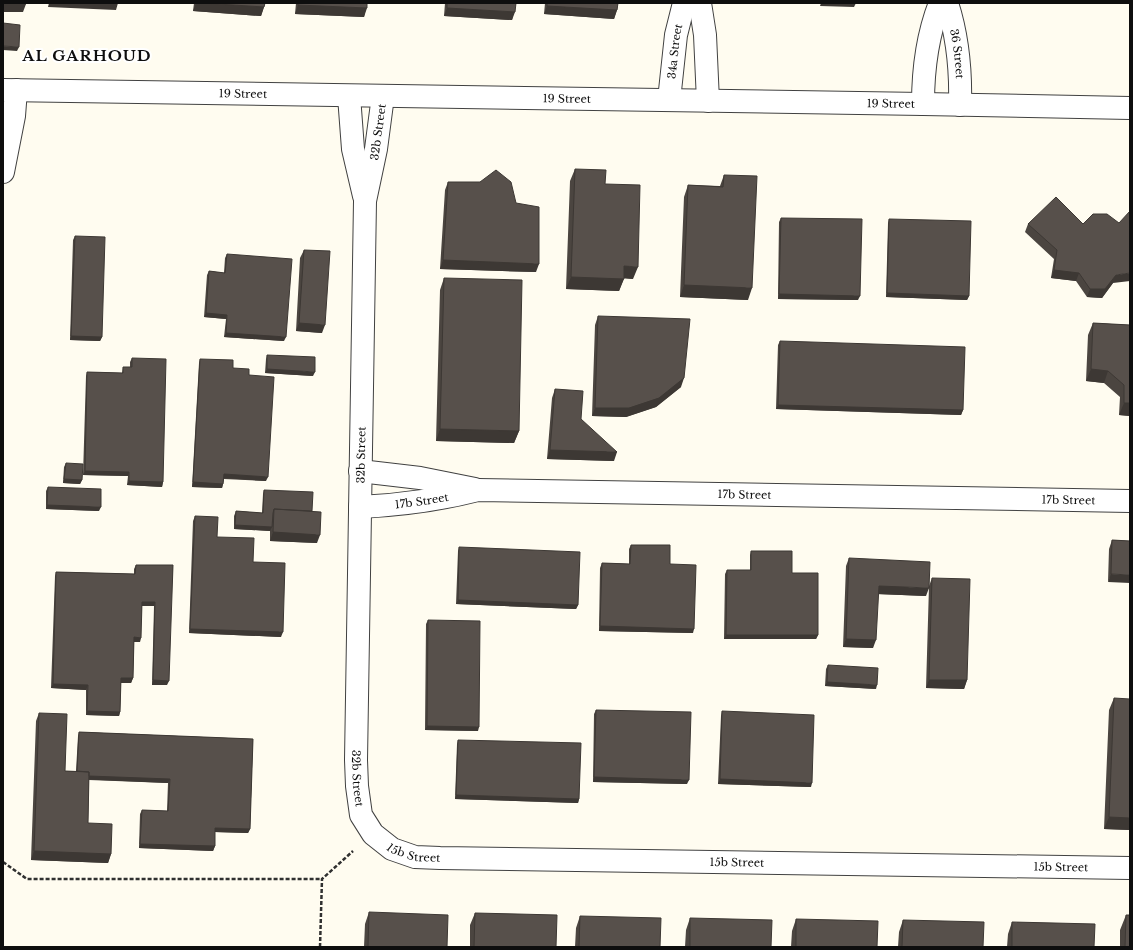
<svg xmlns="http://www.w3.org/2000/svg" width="1133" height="950" font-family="'Libre Baskerville',serif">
<rect width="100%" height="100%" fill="#fffcf0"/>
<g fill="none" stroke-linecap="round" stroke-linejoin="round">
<defs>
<g id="minor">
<path d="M 700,3 L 705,35 L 708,101"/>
<path id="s1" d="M 947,3 C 958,37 961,70 960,105"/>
<path id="s2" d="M 3,90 L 923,104 L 1130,108"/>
<path d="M 349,96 L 353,149 L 364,196"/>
<path id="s3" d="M 383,96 L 376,149 L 365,201 L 356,760 L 357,786 L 361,815 L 373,834 L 392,849 L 415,857 L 440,858 L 1130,868"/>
<path id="s4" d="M 669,100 L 676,35 L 684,3"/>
<path d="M 923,104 C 923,69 927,36 940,3"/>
<path d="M 3,172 L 14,116 L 16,90"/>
<path d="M 360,471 L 420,478 L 475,489"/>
<path id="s5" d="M 360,507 C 401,505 439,500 478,490 L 1130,501"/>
</g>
</defs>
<use href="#minor" stroke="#414141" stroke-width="24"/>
<path stroke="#303030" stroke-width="2.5" stroke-dasharray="4 2" stroke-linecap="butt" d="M 3,862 L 27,879 L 322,879
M 320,947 L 322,879 L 353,851"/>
<use href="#minor" stroke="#fff" stroke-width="22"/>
</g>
<path fill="#4b4540" d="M 194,3 L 265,3 L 264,7 L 261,16 L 193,11 Z
M 296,3 L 367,3 L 364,17 L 295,14 Z
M 445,3 L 516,3 L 512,20 L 444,16 Z
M 545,3 L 618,3 L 617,10 L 614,19 L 544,14 Z
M 575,169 L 605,184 L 633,279 L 624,278 L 619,291 L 566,289 L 570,181 Z
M 724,175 L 748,300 L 680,297 L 684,197 L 688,185 L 720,186 Z
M 448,182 L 516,203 L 536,272 L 440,269 L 445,190 Z
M 781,218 L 858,300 L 778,299 L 779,222 Z
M 889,219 L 969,296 L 967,300 L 886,297 L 888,223 Z
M 1028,224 L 1113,283 L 1102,298 L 1087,297 L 1076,281 L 1051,278 L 1054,259 L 1025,232 Z
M 75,236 L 102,337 L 100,341 L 70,340 L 73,240 Z
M 304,250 L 322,333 L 296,331 L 300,258 Z
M 227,254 L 284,341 L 224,337 L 226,319 L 204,317 L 207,275 L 209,271 L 224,273 L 225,258 Z
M 444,278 L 519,431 L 514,443 L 436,441 L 440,290 Z
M 598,316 L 681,387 L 656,407 L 626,417 L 592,416 L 595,325 Z
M 1093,323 L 1130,325 L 1130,416 L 1119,415 L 1120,397 L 1104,383 L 1086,381 L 1088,335 Z
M 780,341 L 963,410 L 961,415 L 776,409 L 778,345 Z
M 267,355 L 313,376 L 265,373 L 266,359 Z
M 132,358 L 163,482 L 162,487 L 127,485 L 128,476 L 83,475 L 86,376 L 87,372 L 122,373 L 123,367 L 130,367 L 130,362 Z
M 200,359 L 233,368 L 249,375 L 266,481 L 224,479 L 223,484 L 222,488 L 192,487 L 199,363 Z
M 555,389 L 581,419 L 614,461 L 547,459 L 552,398 Z
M 66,463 L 82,480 L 80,484 L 63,483 L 64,467 Z
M 48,487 L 99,511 L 46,509 L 46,491 Z
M 264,490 L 312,511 L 317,543 L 270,541 L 270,531 L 234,529 L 234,516 L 236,511 L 262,513 L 263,494 Z
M 195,516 L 217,537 L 253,562 L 281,637 L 189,633 L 193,521 Z
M 1112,540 L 1130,541 L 1108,582 L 1109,549 Z
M 631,545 L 670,564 L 693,633 L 599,631 L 600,568 L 602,563 L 629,564 L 629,549 Z
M 459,547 L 578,605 L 576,609 L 456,604 L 458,551 Z
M 751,551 L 792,573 L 818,635 L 816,639 L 724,639 L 725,574 L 727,570 L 750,570 L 750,555 Z
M 849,558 L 926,596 L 878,594 L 873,648 L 843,647 L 846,566 Z
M 136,565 L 173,565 L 167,685 L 152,685 L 154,606 L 142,606 L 140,642 L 134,642 L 133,678 L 131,683 L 121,683 L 120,712 L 119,716 L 86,715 L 86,690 L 51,688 L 55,576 L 56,572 L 134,574 L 134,569 Z
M 932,578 L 967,680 L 964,689 L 926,688 L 929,586 Z
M 428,620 L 478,731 L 425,730 L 426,624 Z
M 828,665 L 876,689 L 825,686 L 826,669 Z
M 1114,698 L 1130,830 L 1104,829 L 1109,710 Z
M 596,710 L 687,784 L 593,782 L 594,714 Z
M 722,711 L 811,787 L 718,784 L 721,716 Z
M 39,713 L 65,771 L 76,771 L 78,736 L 79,732 L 253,739 L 250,829 L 248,833 L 215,832 L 215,846 L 213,851 L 139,848 L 140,814 L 142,810 L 167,811 L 168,783 L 89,780 L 88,823 L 111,854 L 108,863 L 31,860 L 36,721 Z
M 458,740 L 579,799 L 578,803 L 455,799 L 457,744 Z
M 369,912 L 447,947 L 364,947 L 365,924 Z
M 475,913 L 556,947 L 470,947 L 470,925 Z
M 1126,915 L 1130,947 L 1120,947 L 1120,930 Z
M 580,916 L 660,947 L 575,947 L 576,928 Z
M 690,918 L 771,947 L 685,947 L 686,930 Z
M 796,919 L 877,947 L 791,947 L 792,931 Z
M 903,920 L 983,947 L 898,947 L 899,932 Z
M 1012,922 L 1094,947 L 1007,947 L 1008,934 Z"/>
<path fill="#3d3834" d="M 3,3 L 26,4 L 23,12 L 3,12 Z
M 49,3 L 118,3 L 116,10 L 48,7 Z
M 196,3 L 202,3 L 264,7 L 261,16 L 193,11 Z
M 766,3 L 780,3 L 780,4 Z
M 821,3 L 856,3 L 854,7 L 820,6 Z
M 298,5 L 367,8 L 364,17 L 295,14 Z
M 547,6 L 617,10 L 614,19 L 544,14 Z
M 447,8 L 515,12 L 512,20 L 444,16 Z
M 3,46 L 19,47 L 17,51 L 3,50 Z
M 443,260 L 539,264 L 536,272 L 440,269 Z
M 624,266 L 638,267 L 633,279 L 620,278 Z
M 1054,270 L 1079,273 L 1076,281 L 1051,278 Z
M 1130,273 L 1130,281 L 1113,283 L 1102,298 L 1087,297 L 1090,289 L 1116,275 Z
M 571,277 L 624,279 L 619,291 L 566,289 Z
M 684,285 L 752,288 L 748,300 L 680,297 Z
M 887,293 L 969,296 L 967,300 L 886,297 Z
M 779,294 L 860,296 L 858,300 L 778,299 Z
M 206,313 L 227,315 L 226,319 L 204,317 Z
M 299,323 L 325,325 L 322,333 L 296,331 Z
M 226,333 L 286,337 L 284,341 L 224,337 Z
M 71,336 L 102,337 L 100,341 L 70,340 Z
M 267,369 L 315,372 L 313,376 L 265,373 Z
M 1091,369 L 1108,371 L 1104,383 L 1086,381 Z
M 684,378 L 681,387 L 656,407 L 626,417 L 592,416 L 595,408 Z
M 1124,403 L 1130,403 L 1130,416 L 1119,415 Z
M 778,405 L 963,410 L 961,415 L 776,409 Z
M 440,429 L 519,431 L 514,443 L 436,441 Z
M 550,450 L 617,452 L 614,461 L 547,459 Z
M 85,471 L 129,472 L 128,476 L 83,475 Z
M 224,474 L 268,477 L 266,481 L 222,478 Z
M 64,479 L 82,480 L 80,484 L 63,483 Z
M 129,481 L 163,482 L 162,487 L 127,485 Z
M 193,482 L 223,484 L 222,488 L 192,487 Z
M 47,505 L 101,507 L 99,511 L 46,509 Z
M 235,525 L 272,527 L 270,531 L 234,529 Z
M 273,532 L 320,535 L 317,543 L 270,541 Z
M 1111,574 L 1130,575 L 1130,583 L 1108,582 Z
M 879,586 L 929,588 L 926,596 L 876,594 Z
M 458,600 L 578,605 L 576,609 L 456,604 Z
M 142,602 L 155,602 L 154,606 L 141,606 Z
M 600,626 L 694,629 L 693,633 L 599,631 Z
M 190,629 L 283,632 L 281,637 L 189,633 Z
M 726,635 L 818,635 L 816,639 L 724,639 Z
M 134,637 L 141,638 L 140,642 L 132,642 Z
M 846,639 L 876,640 L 873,648 L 843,647 Z
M 121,678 L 133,678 L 131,683 L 120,683 Z
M 153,680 L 169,681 L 167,685 L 152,685 Z
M 929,680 L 967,680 L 964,689 L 926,688 Z
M 827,682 L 877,685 L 876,689 L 825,686 Z
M 53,684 L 88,685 L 86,690 L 51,688 Z
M 87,711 L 120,712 L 119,716 L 86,715 Z
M 427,726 L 479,727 L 478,731 L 425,730 Z
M 77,775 L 170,779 L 168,783 L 76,779 Z
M 594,777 L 689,780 L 687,784 L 593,782 Z
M 720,779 L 812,783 L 811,787 L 718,784 Z
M 456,795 L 579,799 L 578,803 L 455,799 Z
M 1109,817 L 1130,818 L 1130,830 L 1104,829 Z
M 215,828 L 250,829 L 248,833 L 214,832 Z
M 140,844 L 215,846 L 213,851 L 139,848 Z
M 34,851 L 111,854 L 108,863 L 31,860 Z"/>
<path fill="#57504b" stroke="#3d3834" d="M 3,3 L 26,3 L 26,4 Z
M 202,3 L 265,3 L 264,7 Z
M 298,3 L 367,3 L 367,8 L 298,5 Z
M 447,3 L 516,3 L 515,12 L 447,8 Z
M 547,3 L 618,3 L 617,10 L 547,6 Z
M 3,23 L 20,25 L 19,47 L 3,46 Z
M 575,169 L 606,170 L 605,184 L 640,185 L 638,267 L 624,266 L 624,279 L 571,277 Z
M 496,170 L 511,182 L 516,203 L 539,207 L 539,264 L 443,260 L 448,182 L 480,182 Z
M 724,175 L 757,176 L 752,288 L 684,285 L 688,185 L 723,187 Z
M 1056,197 L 1083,224 L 1093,214 L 1107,214 L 1119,223 L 1130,211 L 1130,273 L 1116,275 L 1105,289 L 1090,289 L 1079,273 L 1054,270 L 1057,250 L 1028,224 Z
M 781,218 L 862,219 L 860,296 L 779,294 Z
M 889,219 L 971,221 L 969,296 L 887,293 Z
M 75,236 L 105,237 L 102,337 L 71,336 Z
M 304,250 L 330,251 L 325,325 L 299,323 Z
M 227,254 L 292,259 L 286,337 L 226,333 L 227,315 L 206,313 L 209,271 L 225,273 Z
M 444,278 L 522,280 L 519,431 L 440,429 Z
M 598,316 L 690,319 L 684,378 L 659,398 L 629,408 L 595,408 Z
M 1093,323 L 1130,325 L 1130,403 L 1124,403 L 1124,385 L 1108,371 L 1091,369 Z
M 780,341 L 965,347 L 963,410 L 778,405 Z
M 267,355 L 315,357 L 315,372 L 267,369 Z
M 132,358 L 166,359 L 163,482 L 129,481 L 129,472 L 85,471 L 87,372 L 123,373 L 123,367 L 132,367 Z
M 200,359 L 233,360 L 233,368 L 249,369 L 249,375 L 274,377 L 268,477 L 224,474 L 223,484 L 193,482 Z
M 555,389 L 583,391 L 581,419 L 617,452 L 550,450 Z
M 66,463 L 83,464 L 82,480 L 64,479 Z
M 48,487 L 101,489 L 101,507 L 47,505 Z
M 264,490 L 313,492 L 312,511 L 274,509 L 273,513 L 272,527 L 235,525 L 236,511 L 263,513 Z
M 274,509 L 321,512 L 320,535 L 273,532 Z
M 195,516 L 218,517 L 217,537 L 254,538 L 253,562 L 285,563 L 283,632 L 190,629 Z
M 1112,540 L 1130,541 L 1130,575 L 1111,574 Z
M 631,545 L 670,545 L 670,564 L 696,565 L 694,629 L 600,626 L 602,563 L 630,564 Z
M 459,547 L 580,552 L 578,605 L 458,600 Z
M 751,551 L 792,551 L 792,573 L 818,573 L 818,635 L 726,635 L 727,570 L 751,570 Z
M 849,558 L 930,562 L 929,588 L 879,586 L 876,640 L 846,639 Z
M 136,565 L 173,565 L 169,681 L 153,680 L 155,602 L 142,602 L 141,638 L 134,637 L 133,678 L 121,678 L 120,712 L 87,711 L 88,685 L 53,684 L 56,572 L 135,574 Z
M 932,578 L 970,579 L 967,680 L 929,680 Z
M 428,620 L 480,621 L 479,727 L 427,726 Z
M 828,665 L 878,668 L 877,685 L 827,682 Z
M 1114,698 L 1130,699 L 1130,818 L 1109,817 Z
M 596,710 L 691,712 L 689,780 L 594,777 Z
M 722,711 L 814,715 L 812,783 L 720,779 Z
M 39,713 L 67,714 L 65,771 L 89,772 L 88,823 L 112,824 L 111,854 L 34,851 Z
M 79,732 L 253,739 L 250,829 L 215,828 L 215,846 L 140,844 L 142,810 L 168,811 L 170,779 L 89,776 L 89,772 L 77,771 Z
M 458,740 L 581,743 L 579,799 L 456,795 Z
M 369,912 L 448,915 L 447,947 L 368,947 Z
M 475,913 L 557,915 L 556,947 L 474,947 Z
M 1126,915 L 1130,915 L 1130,947 L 1125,947 Z
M 580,916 L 661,918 L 660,947 L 579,947 Z
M 690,918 L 772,920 L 771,947 L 690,947 Z
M 796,919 L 878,921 L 877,947 L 796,947 Z
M 903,920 L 984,922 L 983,947 L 902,947 Z
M 1012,922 L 1095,924 L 1094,947 L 1012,947 Z"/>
<g text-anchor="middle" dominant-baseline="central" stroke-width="4" stroke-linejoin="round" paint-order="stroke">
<g font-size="11" fill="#0e0e0e" stroke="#fff">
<text stroke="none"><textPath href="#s4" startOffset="49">34a Street</textPath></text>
<text stroke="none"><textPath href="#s1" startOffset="52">36 Street</textPath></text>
<text stroke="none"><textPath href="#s2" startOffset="240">19 Street</textPath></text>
<text stroke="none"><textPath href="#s2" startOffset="564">19 Street</textPath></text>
<text stroke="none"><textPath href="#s2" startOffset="888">19 Street</textPath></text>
<text transform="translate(378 132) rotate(-82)">32b Street</text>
<text transform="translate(361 455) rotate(-89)">32b Street</text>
<text stroke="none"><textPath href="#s5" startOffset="386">17b Street</textPath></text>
<text stroke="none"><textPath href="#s5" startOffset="710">17b Street</textPath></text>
<text stroke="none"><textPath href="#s5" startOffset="62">17b Street</textPath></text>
<text stroke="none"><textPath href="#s3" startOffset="684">32b Street</textPath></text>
<text stroke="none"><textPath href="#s3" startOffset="790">15b Street</textPath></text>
<text stroke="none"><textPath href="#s3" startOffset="1114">15b Street</textPath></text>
<text stroke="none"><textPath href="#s3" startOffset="1438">15b Street</textPath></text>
</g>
<g font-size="15" font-weight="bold" letter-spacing="1" fill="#0e0e0e" stroke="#fff">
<text x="87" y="55">AL GARHOUD</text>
</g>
</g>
<rect width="1133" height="950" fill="none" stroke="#0e0e0e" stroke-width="8"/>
</svg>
